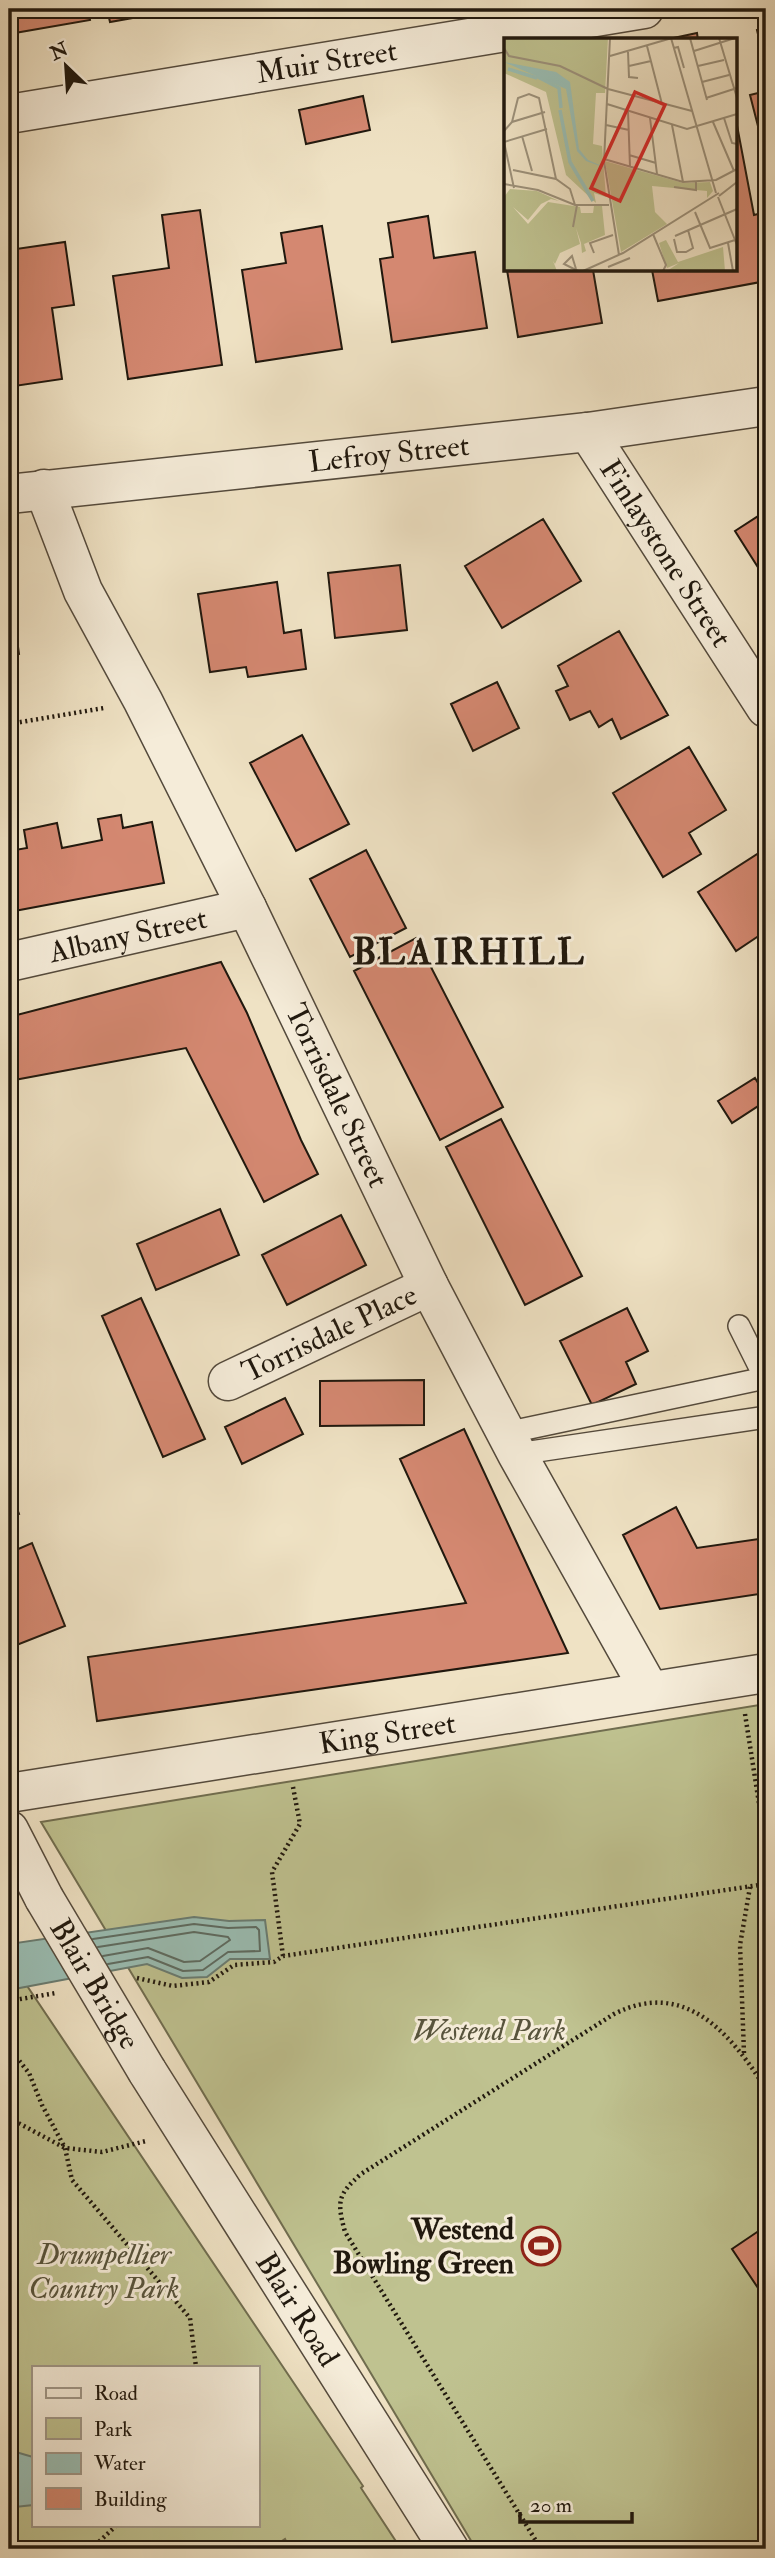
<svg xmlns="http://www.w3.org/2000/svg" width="775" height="2558" font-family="'IM FELL Double Pica',serif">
<rect width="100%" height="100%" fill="#efe2c4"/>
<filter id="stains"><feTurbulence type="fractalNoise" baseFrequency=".00286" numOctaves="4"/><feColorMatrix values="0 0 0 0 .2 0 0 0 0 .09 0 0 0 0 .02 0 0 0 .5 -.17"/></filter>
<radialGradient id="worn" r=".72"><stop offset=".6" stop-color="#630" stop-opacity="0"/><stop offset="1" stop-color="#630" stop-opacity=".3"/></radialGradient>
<path fill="#bfc290" stroke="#706d4f" stroke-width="2" fill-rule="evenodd" d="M 766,1704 L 766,2549 L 476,2549 L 41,1822 Z
M 9,1959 L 363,2486 L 361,2488 L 401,2549 L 290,2549 L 285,2539 L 270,2549 L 9,2549 ZM 33,2367 L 257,2367 L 257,2525 L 33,2525 Z"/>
<path fill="#9abeb4" stroke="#697c72" stroke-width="2" d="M 194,1917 L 229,1921 L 265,1920 L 270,1959 L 230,1959 L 207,1977 L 182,1978 L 147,1964 L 9,1990 L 9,1944 Z
M 9,2450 L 33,2457 L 33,2505 L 15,2507 L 9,2499 Z"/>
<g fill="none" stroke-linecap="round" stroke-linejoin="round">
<path stroke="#5d6b61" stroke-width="2" d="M 93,1939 L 194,1924 L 228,1928 L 256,1927 L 259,1930 L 260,1951 L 228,1952 L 203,1970 L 183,1971 L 148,1957 L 108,1964
M 98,1947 L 194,1932 L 228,1937 L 230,1940 L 200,1961 L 184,1962 L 148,1948 L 103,1956"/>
</g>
<path fill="#d48871" stroke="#20180e" stroke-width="2" d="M 9,9 L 88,9 L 90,20 L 9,34 Z
M 107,9 L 178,9 L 178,10 L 110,22 Z
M 766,28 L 766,69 L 757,30 Z
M 697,33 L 698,40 L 664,40 Z
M 766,91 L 766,132 L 760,134 L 750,95 Z
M 363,96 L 370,130 L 306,144 L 299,110 Z
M 735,115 L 754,215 L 766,212 L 766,281 L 658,301 L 652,270 L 735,270 Z
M 200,210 L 222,365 L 128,379 L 113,276 L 169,268 L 162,215 Z
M 428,216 L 434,258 L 475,252 L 487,328 L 392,342 L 380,259 L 393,257 L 388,223 Z
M 322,226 L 342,349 L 256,362 L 242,270 L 286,263 L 281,233 Z
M 65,242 L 74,305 L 52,308 L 62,379 L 14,386 L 16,395 L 9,397 L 9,276 L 12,275 L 9,250 Z
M 507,270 L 593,270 L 602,323 L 518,337 Z
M 766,511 L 766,580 L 735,531 Z
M 543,519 L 581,581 L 502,628 L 465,566 Z
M 400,565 L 407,630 L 335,638 L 328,573 Z
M 277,582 L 284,633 L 301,630 L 306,669 L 248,677 L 246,667 L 210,672 L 198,594 Z
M 14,618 L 19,654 L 9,656 L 9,619 Z
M 619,631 L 668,715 L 621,739 L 612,719 L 599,727 L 590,711 L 570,720 L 556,691 L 568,686 L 558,666 Z
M 497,682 L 519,728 L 473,751 L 451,704 Z
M 302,735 L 349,824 L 296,851 L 250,763 Z
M 689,747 L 726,810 L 689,833 L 701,854 L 663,877 L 613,793 Z
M 121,815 L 123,828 L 152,822 L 164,883 L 9,912 L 9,851 L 27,848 L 24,830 L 57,823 L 62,848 L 102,840 L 98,819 Z
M 366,850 L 406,928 L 350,957 L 310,879 Z
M 762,851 L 766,858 L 766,931 L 736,951 L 698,892 Z
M 416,938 L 503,1107 L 440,1140 L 354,971 Z
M 221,962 L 247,1013 L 301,1140 L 318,1174 L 264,1202 L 186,1048 L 9,1081 L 9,1017 Z
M 755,1078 L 766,1096 L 766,1101 L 732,1123 L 718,1101 Z
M 501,1119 L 582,1276 L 525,1305 L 446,1147 Z
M 220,1209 L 239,1255 L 156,1290 L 137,1244 Z
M 341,1215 L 366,1265 L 287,1305 L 262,1255 Z
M 141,1298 L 205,1439 L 163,1457 L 102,1316 Z
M 627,1308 L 648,1351 L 626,1362 L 636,1384 L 592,1405 L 560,1341 Z
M 424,1380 L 424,1425 L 320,1426 L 320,1381 Z
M 285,1398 L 303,1434 L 242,1464 L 225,1427 Z
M 464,1429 L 568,1653 L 97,1721 L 88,1657 L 466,1603 L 400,1459 Z
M 9,1487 L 19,1514 L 9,1518 Z
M 676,1507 L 697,1548 L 766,1538 L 766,1593 L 660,1609 L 623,1535 Z
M 32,1543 L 65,1626 L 9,1648 L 9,1553 Z
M 766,2226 L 766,2295 L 764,2297 L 732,2249 Z"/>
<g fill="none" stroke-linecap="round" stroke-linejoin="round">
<defs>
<path id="service" d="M 506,1433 L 765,1378 L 739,1326
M 517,1454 L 766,1417"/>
<g id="minor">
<path id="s1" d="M 9,114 L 644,9"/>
<path id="s2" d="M 588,432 L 766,708"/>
<path id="s3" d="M 44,489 L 83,591 L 143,701 L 247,908 L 429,1286 L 517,1454 L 650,1691"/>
<path id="s4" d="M 9,494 L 588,432 L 766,406"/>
<path id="s5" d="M 9,962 L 247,908"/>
<path id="s6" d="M 228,1381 L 429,1286"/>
</g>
<g id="tertiary">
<path id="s7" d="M 9,1793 L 766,1673"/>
<path d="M 9,1830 L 44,1898"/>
<path id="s8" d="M 147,2071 L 449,2549"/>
</g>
</defs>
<use href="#service" stroke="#544a3c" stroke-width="24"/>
<use href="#minor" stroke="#544a3c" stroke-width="41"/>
<use href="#tertiary" stroke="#544a3c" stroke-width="41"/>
<path stroke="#20180e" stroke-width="4.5" stroke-dasharray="2 3.5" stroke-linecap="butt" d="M 9,724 L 104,708
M 745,1714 L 766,1848
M 283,1956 L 272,1872 L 300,1824 L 293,1787
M 137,1978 L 173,1986 L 209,1982 L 234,1965 L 274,1962 L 283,1956 L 766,1884
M 9,2001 L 56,1993
M 9,2048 L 29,2073 L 42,2105 L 65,2148 L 72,2180 L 190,2318 L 196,2367
M 744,2053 L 740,1945 L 750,1887
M 9,2118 L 65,2148 L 102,2152 L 146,2141
M 91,2549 L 117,2525
M 541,2549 L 345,2232 C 337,2202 337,2195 361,2174 L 614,2014 C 685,1978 731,2034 766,2089"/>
<use href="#service" stroke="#f5ecd9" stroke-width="21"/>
<use href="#minor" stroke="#f5ecd9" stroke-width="38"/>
<use href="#tertiary" stroke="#f5ecd9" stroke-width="38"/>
<defs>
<g id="tertiary-bridge">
<path id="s9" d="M 44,1898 L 147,2071"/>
</g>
</defs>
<use href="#tertiary-bridge" stroke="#544a3c" stroke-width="41" stroke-linecap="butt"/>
<use href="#tertiary-bridge" stroke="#f5ecd9" stroke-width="38"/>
</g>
<defs>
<symbol id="stadium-ring" viewBox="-11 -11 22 22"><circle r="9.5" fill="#f5ecd9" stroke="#8f2418" stroke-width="1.5"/><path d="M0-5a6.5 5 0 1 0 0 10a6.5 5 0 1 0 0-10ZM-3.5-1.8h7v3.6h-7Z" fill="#8f2418"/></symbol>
</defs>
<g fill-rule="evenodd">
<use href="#stadium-ring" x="519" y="2224" width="44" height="44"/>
</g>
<g text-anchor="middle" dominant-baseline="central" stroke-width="6" stroke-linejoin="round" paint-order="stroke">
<g font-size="30" fill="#20180e" stroke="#f5ecd9">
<text stroke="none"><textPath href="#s1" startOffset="322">Muir Street</textPath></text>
<text stroke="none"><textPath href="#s4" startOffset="382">Lefroy Street</textPath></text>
<text stroke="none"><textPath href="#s2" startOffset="144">Finlaystone Street</textPath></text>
<text stroke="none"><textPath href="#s5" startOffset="122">Albany Street</textPath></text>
<text stroke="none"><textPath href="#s3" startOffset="674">Torrisdale Street</textPath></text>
<text stroke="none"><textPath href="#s6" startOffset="112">Torrisdale Place</textPath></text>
<text stroke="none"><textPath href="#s7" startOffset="383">King Street</textPath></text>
<text stroke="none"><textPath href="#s9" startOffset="100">Blair Bridge</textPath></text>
<text stroke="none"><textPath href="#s8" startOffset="282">Blair Road</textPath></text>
</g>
<g font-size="30" font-style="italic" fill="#58543c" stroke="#f5ecd9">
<text x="489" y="2030">Westend Park</text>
<text x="104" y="2254">Drumpellier<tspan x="104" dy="34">Country Park</tspan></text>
</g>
<g font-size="30" font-weight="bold" fill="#20180e" stroke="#f5ecd9" text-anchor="end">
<text x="514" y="2229">Westend<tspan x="514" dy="34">Bowling Green</tspan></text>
</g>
<g font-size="37" font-weight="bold" letter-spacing="2" fill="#20180e" stroke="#f5ecd9">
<text x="469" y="952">BLAIRHILL</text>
</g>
</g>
<g transform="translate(504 38)">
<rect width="233" height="233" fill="#efe2c4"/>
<path d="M 0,0 L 104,0 L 101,55 L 92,55 L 89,106 L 98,108 L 102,159 L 90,155 L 92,165 L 62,137 L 42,54 L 0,35 ZM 101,123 L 179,145 L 206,144 L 209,153 L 203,160 L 203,153 L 148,148 L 151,174 L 163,186 L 117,214 ZM 6,151 L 33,153 L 55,163 L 47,161 L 37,166 L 24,182 L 9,169 L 24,186 L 44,164 L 76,169 L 77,175 L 89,175 L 90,168 L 98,168 L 101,197 L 80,206 L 82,213 L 78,215 L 77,205 L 72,190 L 76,206 L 56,215 L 51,226 L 49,223 L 53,233 L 0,233 L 0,159 ZM 162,202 L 174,224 L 219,209 L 221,233 L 163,233 L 175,225 L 163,230 L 155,205 Z" fill="#bfc290"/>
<path d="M 0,24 L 52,34 L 66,44 L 75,111 L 84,122 L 107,132 L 82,123 L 73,113 L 62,51 Z" fill="#9abeb4"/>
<path fill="none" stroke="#9abeb4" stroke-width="3.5" d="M 4,31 L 33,40M 32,38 L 55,50 L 57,70M 56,72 L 66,124 L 89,163"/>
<path fill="none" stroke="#9c917b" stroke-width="2" d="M 106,0 L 100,123 L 115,217M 167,0 L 212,155M 186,0 L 203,62M 215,0 L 233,60M 143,8 L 158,66M 0,10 L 5,18 L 56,28 L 104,51M 170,10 L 174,9 L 180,30M 190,13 L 231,0M 124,14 L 125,39 L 134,40M 106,18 L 168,0M 125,28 L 147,23M 194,28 L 220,22M 198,44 L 225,37M 104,51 L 188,73M 202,60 L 233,50M 103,66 L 183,91 L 233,76M 124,73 L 126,129M 146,80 L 153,136M 220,80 L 228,105 L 233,106M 8,84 L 14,60 L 25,56 L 35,60 L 52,141M 209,84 L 230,133M 102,87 L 125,92M 168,87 L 179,144M 0,93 L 8,84 L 41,74M 18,98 L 28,133M 0,104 L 10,150M 0,104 L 43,91M 125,117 L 152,125M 100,121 L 179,144 L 212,142 L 233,131M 9,132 L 52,141 L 66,151 L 71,167M 0,146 L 34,152 L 71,167 L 105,167M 170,149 L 192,152 L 192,144M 215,158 L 233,144M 214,159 L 233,207M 191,174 L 206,210 L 231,202M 69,189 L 73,167M 149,196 L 162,227 L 159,233M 171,198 L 233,171M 170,201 L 173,214 L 182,214 L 189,210 L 184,192M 224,205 L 229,233M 90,215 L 86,205 L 109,197M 104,229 L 126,220M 72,231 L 68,218 L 60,226 L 74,233M 79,233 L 119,215 L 215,155"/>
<path fill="#d62828" fill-opacity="0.15" stroke="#d62828" stroke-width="3.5" d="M 131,54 L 161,67 L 116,163 L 87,150 Z"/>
<rect width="233" height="233" fill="none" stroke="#20180e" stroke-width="3.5"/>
</g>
<rect width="775" height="2558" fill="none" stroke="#efe2c4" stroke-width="35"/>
<rect x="10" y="10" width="754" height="2537" fill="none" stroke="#20180e" stroke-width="3.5"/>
<rect x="18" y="18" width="740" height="2523" fill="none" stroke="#20180e" stroke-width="2"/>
<rect x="32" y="2366" width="228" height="161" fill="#f5ecd9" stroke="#a09788" stroke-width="2"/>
<rect x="46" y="2388" width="35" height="10" fill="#f5ecd9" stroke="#a09788" stroke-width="2"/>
<text x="94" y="2400" font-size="21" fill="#20180e">Road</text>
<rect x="46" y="2418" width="35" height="21" fill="#bfc290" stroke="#a09788" stroke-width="2"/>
<text x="94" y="2436" font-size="21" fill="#20180e">Park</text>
<rect x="46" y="2453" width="35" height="21" fill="#9abeb4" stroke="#a09788" stroke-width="2"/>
<text x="94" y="2470" font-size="21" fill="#20180e">Water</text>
<rect x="46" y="2488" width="35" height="21" fill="#d48871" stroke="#a09788" stroke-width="2"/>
<text x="94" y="2506" font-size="21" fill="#20180e">Building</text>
<g transform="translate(66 66) rotate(335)" stroke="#f5ecd9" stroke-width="5" paint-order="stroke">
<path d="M0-5L12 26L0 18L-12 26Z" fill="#20180e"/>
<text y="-10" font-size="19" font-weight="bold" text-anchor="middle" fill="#20180e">N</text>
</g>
<path d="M520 2512v10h112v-10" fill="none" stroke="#20180e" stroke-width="3.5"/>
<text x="530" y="2512" font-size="21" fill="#20180e" stroke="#f5ecd9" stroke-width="5" paint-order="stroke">20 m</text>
<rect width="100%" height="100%" filter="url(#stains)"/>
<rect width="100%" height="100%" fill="url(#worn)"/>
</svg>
